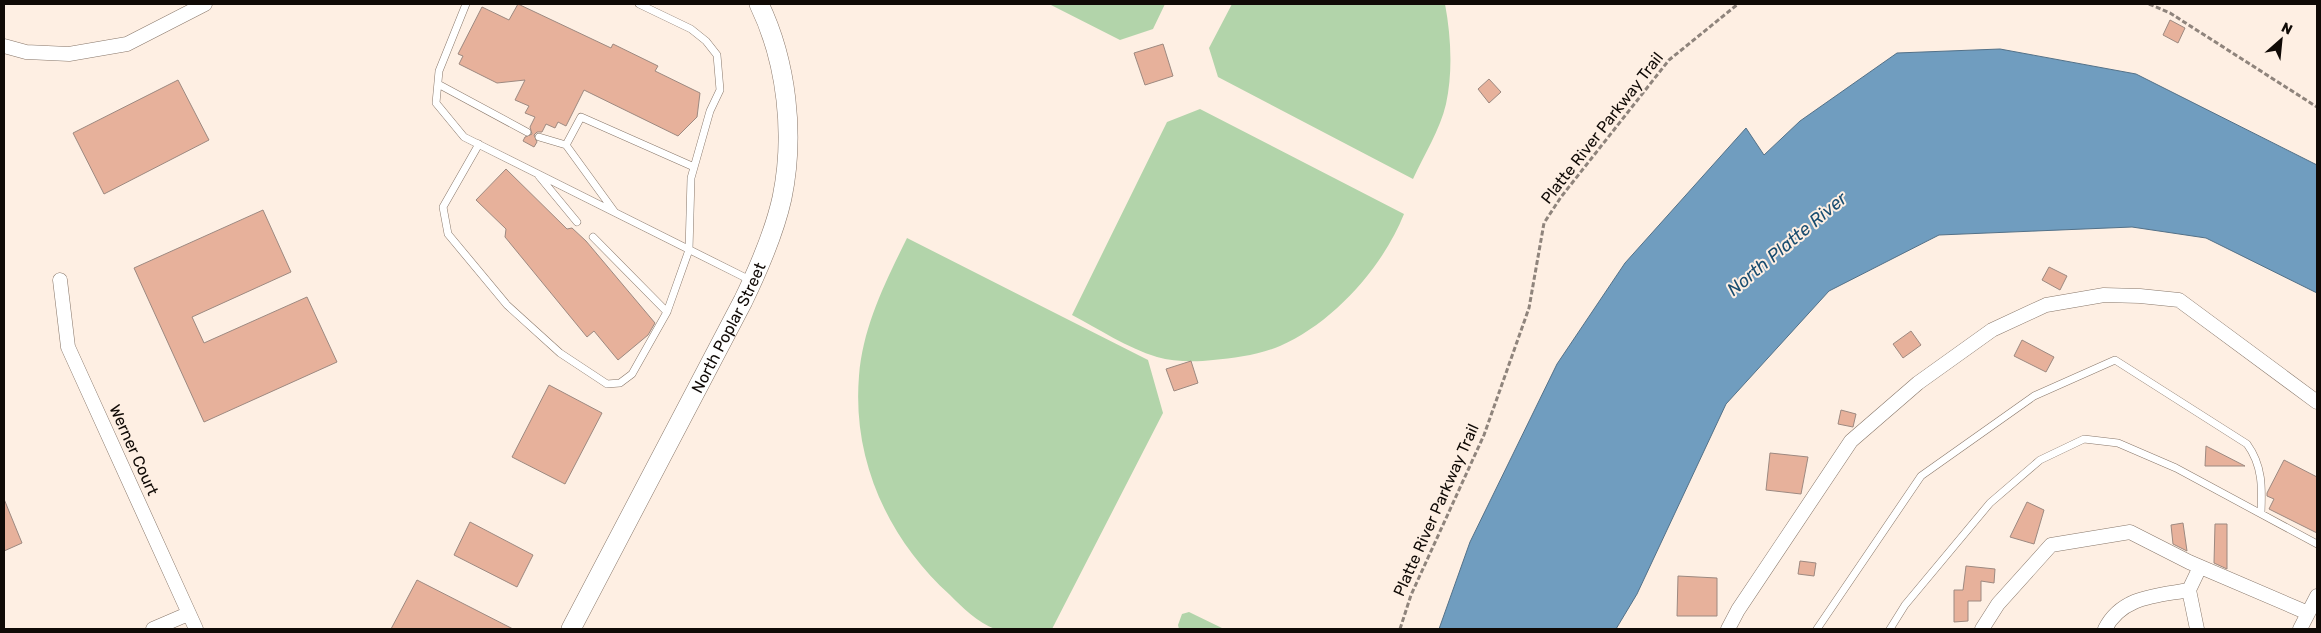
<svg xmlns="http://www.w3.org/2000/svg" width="2321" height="633" font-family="Rubik,sans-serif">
<rect width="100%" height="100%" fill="#feefe3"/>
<path fill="#b2d4aa" d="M 1049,4 L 1165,4 L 1153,29 L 1120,40 Z
M 1232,4 L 1445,4 C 1451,36 1453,72 1446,104 C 1440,130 1424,155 1413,179 L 1218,77 L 1209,48 Z
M 1200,109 L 1404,214 C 1383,267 1333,323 1280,346 C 1259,355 1235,358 1213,360 C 1196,362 1174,362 1157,357 C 1127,348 1099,329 1072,315 L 1167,122 Z
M 907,238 L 1148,360 L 1163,413 L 1052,629 C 1039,629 1005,632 995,629 C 978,623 962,607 950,595 C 888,539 852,460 859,376 C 863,326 885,283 907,238 Z
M 1189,612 L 1224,629 L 1179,629 L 1178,625 L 1182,614 Z"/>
<path fill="#709dbf" stroke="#537188" d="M 2000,49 L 2136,74 L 2317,165 L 2317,293 L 2206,238 L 2132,227 L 1939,235 L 1829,291 L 1726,404 L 1637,594 L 1616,629 L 1439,629 L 1470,542 L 1557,364 L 1625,263 L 1746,128 L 1764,155 L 1800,121 L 1897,53 Z"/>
<path fill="#e7b19b" stroke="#9d8980" d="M 518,4 L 611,48 L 613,44 L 658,66 L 655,71 L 700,93 L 697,117 L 678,136 L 584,90 L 566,126 L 558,122 L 555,128 L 546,124 L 542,132 L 537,132 L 534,135 L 537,142 L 534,147 L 523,141 L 525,137 L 532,134 L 530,127 L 535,117 L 525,113 L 529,106 L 515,100 L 525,80 L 497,83 L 459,64 L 463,56 L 458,54 L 482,7 L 509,20 Z
M 2170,20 L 2185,28 L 2178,43 L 2163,35 Z
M 1163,44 L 1173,76 L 1145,85 L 1134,53 Z
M 1489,79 L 1501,92 L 1489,103 L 1478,89 Z
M 178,80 L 209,140 L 104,194 L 73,133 Z
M 506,169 L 567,229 L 572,228 L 586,241 L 655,323 L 648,335 L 618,360 L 594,331 L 587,337 L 505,237 L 506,229 L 476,200 Z
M 263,210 L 291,272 L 192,317 L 204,343 L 307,297 L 337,362 L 204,422 L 134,268 Z
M 2049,267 L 2067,276 L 2060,290 L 2042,280 Z
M 1911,331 L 1921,345 L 1903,358 L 1893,344 Z
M 2022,340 L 2054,357 L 2046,372 L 2014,356 Z
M 1191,361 L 1198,383 L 1174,391 L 1166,369 Z
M 549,385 L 602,413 L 565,484 L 512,457 Z
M 1841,410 L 1856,414 L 1853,427 L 1838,424 Z
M 2206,446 L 2245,466 L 2205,466 Z
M 1770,453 L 1808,457 L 1801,494 L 1766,490 Z
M 2284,460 L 2317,477 L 2317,533 L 2269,509 L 2274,499 L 2267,496 L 2267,493 Z
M 4,499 L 22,543 L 4,551 Z
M 2027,502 L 2044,510 L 2034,544 L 2010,537 Z
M 470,522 L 533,555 L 517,587 L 454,555 Z
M 2183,523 L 2187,551 L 2173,544 L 2171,525 Z
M 2215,524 L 2227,524 L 2227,569 L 2214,563 Z
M 1800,561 L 1816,563 L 1814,576 L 1798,574 Z
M 1966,566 L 1995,569 L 1994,583 L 1981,581 L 1981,601 L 1968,601 L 1968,621 L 1954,622 L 1954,590 L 1963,590 Z
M 1678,576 L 1717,578 L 1717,616 L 1677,616 Z
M 417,580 L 513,629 L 391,629 Z"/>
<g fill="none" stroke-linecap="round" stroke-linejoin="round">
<defs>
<path id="lane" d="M 466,4 L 439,71 L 436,103 L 464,137 L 752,281
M 438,84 L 527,132
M 539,137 L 566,145
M 479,144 L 443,207 L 448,234 L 507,305 L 560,353 L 607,384 L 620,383 L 632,374 L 667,312 L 689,250 L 691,178 L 710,111 L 720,90 L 717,55 L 706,41 L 691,29 L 639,4
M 539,176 L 577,222
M 614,211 L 566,145 L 581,117 L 694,167
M 593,237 L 667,312
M 1817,629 L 1921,476 L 2034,396 L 2115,360 L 2247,444 C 2263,466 2262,488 2261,513
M 1890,629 L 1905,605 L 1990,503 L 2040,460 L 2084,439 L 2118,443 L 2176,468 L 2317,544"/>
<path id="street" d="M 4,46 L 26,52 L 69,54 L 127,44 L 205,4
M 60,280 L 68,347 L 196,629
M 2189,590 L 2197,629
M 153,629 L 188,614
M 1728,629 L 1738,610 L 1851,441 L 1918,383 L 1992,330 L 2046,305 L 2104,295 L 2140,296 L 2179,300 L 2317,402
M 1982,629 L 1998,604 L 2051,545 L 2130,532 L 2189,562 L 2308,613
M 2105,629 C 2122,596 2156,596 2189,590 L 2200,567
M 2300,629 L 2317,596"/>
<g id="secondary">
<path id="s1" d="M 571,629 L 743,301 C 759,268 774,234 782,198 C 795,135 787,62 759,4"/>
</g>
</defs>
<use href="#lane" stroke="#88776a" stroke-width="8"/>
<use href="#street" stroke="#88776a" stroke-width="15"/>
<use href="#secondary" stroke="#88776a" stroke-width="20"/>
<path stroke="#8f847c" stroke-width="3" stroke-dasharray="5 2.5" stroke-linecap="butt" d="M 2149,4 L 2170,13 L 2317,107
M 1400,629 L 1411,595 L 1484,435 L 1529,308 L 1544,223 L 1561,197 L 1669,60 L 1738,4"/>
<use href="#lane" stroke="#fff" stroke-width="7"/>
<use href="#street" stroke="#fff" stroke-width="14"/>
<use href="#secondary" stroke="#fff" stroke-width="19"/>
</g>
<g text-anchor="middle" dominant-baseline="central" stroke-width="4" stroke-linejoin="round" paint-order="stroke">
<g font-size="16" fill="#100a06" stroke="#feefe3">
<text transform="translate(1602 128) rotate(-52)">Platte River Parkway Trail</text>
<text stroke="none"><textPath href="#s1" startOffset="340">North Poplar Street</textPath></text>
<text transform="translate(134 450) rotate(66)">Werner Court</text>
<text transform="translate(1436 510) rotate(-66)">Platte River Parkway Trail</text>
</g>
<g font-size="18" font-style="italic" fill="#194d70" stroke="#feefe3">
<text transform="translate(1787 244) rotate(-40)">North Platte River</text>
</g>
</g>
<rect width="2321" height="633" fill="none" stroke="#100a06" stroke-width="10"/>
<g transform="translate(2281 40) rotate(27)" stroke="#feefe3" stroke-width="4" paint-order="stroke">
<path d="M0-4L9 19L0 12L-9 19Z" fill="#100a06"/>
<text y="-8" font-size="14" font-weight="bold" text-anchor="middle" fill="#100a06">N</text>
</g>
</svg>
